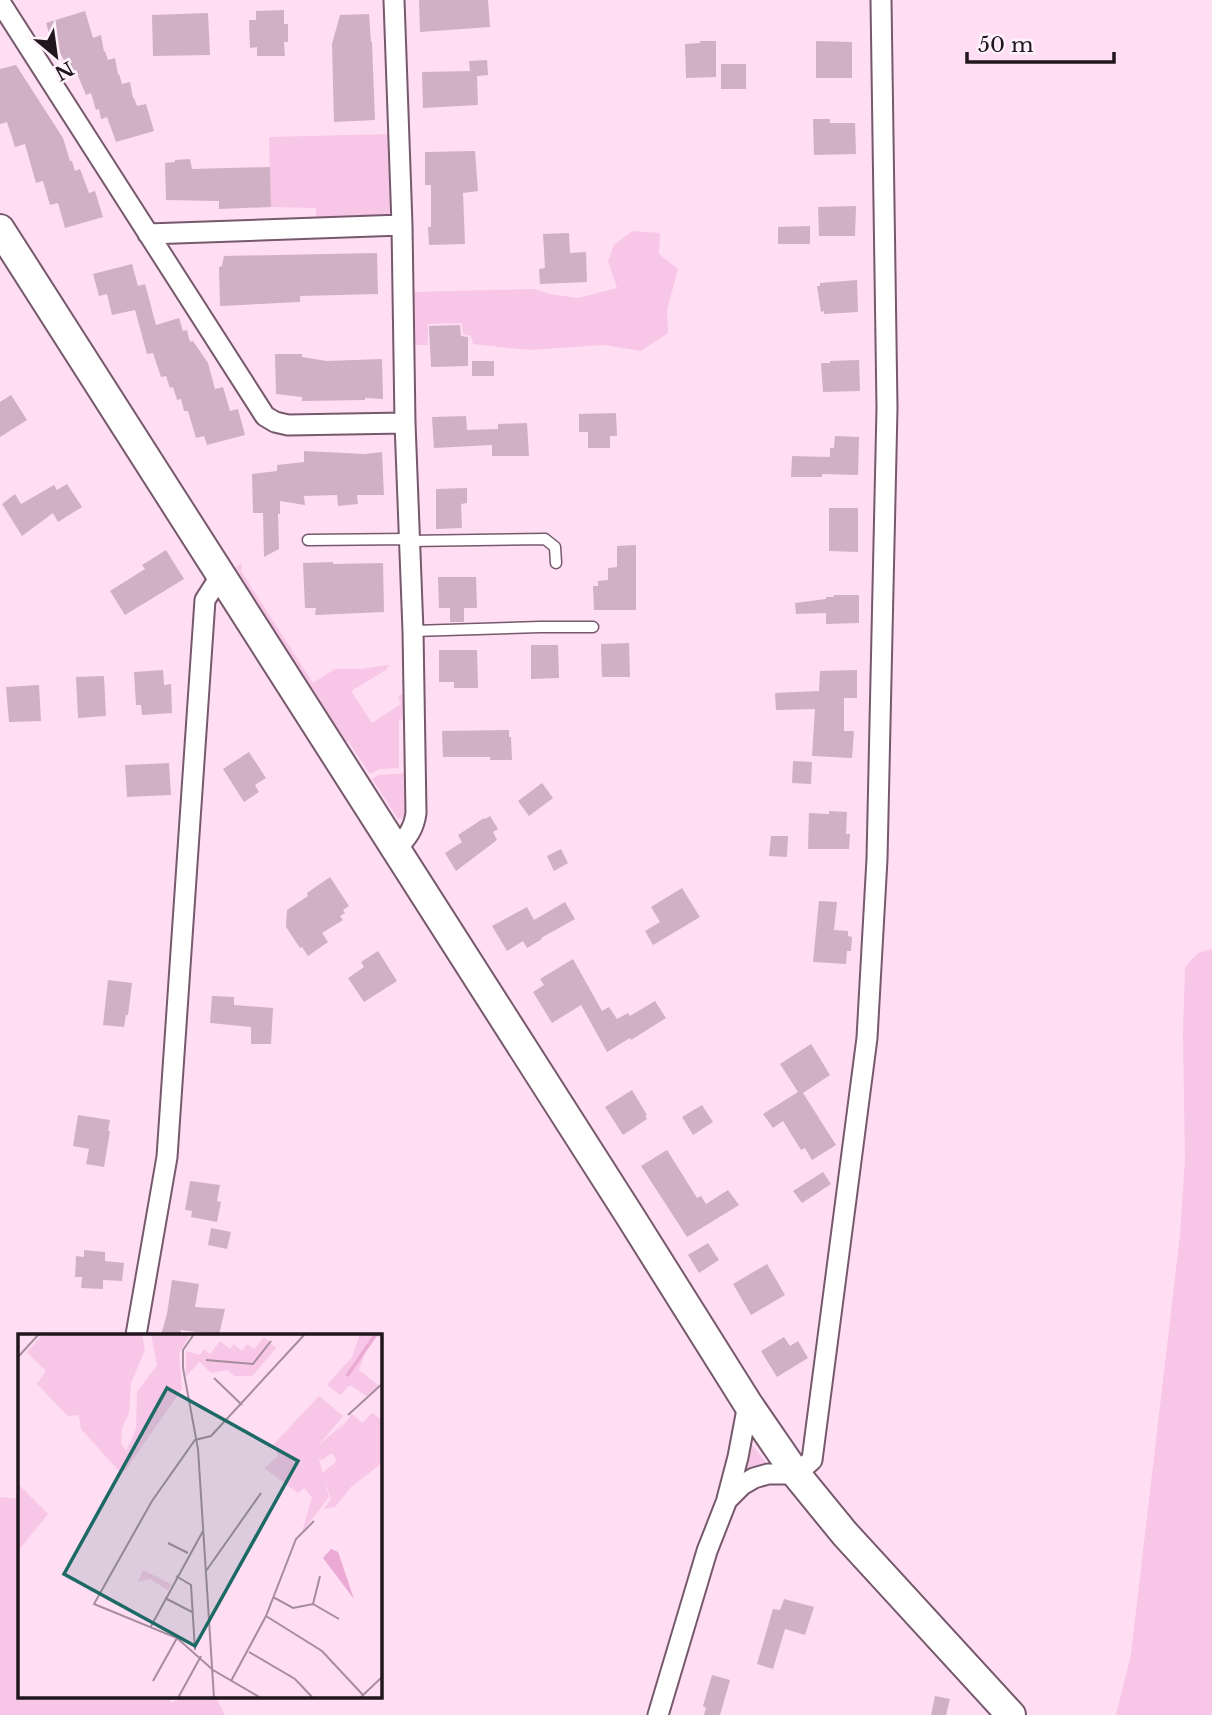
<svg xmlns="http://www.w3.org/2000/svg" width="1212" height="1715" font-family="'Libre Baskerville',serif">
<rect width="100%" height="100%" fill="#ffddf3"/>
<path fill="#f8c6e7" d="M 391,134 L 392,206 L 389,214 L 378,216 L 316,220 L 316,208 L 271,207 L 269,137 Z
M 632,231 L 660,233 L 659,254 L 678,269 L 667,310 L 668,333 L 641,351 L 604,345 L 529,350 L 473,344 L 471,336 L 463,334 L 462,323 L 428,324 L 428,345 L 415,345 L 414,292 L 534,289 L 549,294 L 578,298 L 617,288 L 608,261 L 614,245 Z
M 242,563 L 241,571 L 313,683 L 335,669 L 360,669 L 389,665 L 386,670 L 351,691 L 372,723 L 401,704 L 398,696 L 407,692 L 408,718 L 399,720 L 399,768 L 379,769 L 370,774 L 348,741 L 343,744 L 232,570 Z
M 408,773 L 408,813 L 402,818 L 398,819 L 372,779 L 379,775 Z
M 1212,949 L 1212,1715 L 1116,1715 L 1131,1654 L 1180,1235 L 1185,1160 L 1183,1034 L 1185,967 L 1198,953 Z
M 746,1437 L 768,1465 L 747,1474 L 744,1473 Z
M 0,1497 L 19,1499 L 19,1696 L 170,1696 L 171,1703 L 185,1696 L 215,1696 L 225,1715 L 0,1715 Z"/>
<path fill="#d0b0c5" d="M 419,0 L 488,0 L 490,27 L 420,32 Z
M 284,10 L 284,24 L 288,24 L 288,42 L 284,42 L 285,56 L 257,56 L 257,47 L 250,48 L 249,20 L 256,20 L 256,11 Z
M 85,11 L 93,38 L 101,35 L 104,52 L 105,51 L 108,60 L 115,58 L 118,74 L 119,74 L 122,84 L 130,82 L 133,98 L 134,98 L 137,106 L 146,104 L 154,131 L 116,142 L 107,117 L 101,119 L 99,109 L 96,110 L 91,93 L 86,95 L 76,71 L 71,72 L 68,63 L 66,64 L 58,49 L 54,50 L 46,23 Z
M 208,13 L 210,55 L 153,56 L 152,15 Z
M 369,14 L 371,42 L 372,42 L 375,120 L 334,122 L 332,44 L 340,15 Z
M 700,41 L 716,41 L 716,77 L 686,78 L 685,44 L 700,43 Z
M 816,41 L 852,42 L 852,78 L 816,78 Z
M 487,60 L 488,75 L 477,76 L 478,105 L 423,108 L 422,72 L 470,71 L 469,61 Z
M 721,64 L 746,64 L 746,89 L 721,89 Z
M 16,65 L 63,138 L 70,161 L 72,161 L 75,171 L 80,169 L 89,193 L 95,191 L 103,217 L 65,228 L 58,203 L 50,205 L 43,181 L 36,183 L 25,144 L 15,147 L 7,122 L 0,124 L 0,69 Z
M 813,119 L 830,119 L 830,123 L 855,123 L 856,154 L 814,155 Z
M 475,151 L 478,191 L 463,193 L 465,244 L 429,245 L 428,227 L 431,227 L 431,185 L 425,185 L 425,152 Z
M 190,159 L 192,169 L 270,167 L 271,207 L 219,209 L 219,201 L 166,200 L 165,163 L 175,162 L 175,160 Z
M 856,206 L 855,236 L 819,236 L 818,207 Z
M 810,226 L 810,244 L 778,244 L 778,227 Z
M 569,233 L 570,253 L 586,252 L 587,282 L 540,284 L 539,269 L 545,268 L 543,234 Z
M 377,253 L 378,294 L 300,296 L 300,302 L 220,306 L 219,267 L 222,266 L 224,256 Z
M 132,264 L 138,286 L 145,284 L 156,325 L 179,318 L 183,331 L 187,330 L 190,342 L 193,341 L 208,363 L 215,389 L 223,387 L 230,411 L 238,409 L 245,435 L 207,445 L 204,436 L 196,438 L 188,411 L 184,411 L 181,399 L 177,400 L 173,387 L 170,388 L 166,376 L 161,377 L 153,353 L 147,354 L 135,310 L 112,315 L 107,294 L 99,296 L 93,274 Z
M 857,280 L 858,312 L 824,314 L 824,311 L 821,312 L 817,286 L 820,286 L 820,283 Z
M 460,325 L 461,336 L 468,337 L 468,366 L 431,367 L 429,326 Z
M 275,354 L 302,354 L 302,357 L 327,361 L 382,359 L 383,399 L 365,398 L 365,400 L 302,401 L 302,397 L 276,394 Z
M 859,360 L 860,391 L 823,392 L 821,363 L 830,363 L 830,361 Z
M 472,361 L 494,361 L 494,376 L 472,376 Z
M 11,395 L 27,420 L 0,437 L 0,402 Z
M 616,413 L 617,436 L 610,436 L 610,448 L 588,448 L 588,432 L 579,432 L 579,414 Z
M 466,416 L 467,430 L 498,429 L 498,424 L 527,423 L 529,456 L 492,456 L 492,445 L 434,448 L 432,417 Z
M 835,436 L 859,437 L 858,475 L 822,474 L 822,477 L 791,477 L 792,456 L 830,457 L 830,448 L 834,448 Z
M 304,451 L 365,454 L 382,452 L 384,495 L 357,495 L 358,504 L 338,506 L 337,495 L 304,496 L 305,505 L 280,501 L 280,514 L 278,514 L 279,549 L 264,557 L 263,513 L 253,513 L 252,474 L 277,471 L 277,465 L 304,462 Z
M 67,484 L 82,507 L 58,522 L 53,513 L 22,536 L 2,504 L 15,494 L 21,504 L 54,485 L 57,490 Z
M 467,488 L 467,503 L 461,504 L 462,528 L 436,529 L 436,489 Z
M 829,508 L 858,508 L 858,552 L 829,551 Z
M 636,545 L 636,610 L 594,610 L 593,586 L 598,586 L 598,581 L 608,580 L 608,568 L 617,567 L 617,546 Z
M 166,550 L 184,579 L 125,615 L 110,591 L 145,569 L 142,565 Z
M 333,562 L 333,564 L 383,563 L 384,612 L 315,615 L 316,608 L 305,608 L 303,563 Z
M 438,577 L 476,577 L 477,608 L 464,608 L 464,622 L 450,622 L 450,608 L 439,608 Z
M 834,595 L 859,595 L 859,623 L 826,624 L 826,613 L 796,614 L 795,603 L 826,599 L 826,597 L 833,597 Z
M 629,643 L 630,677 L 602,677 L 601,644 Z
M 531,645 L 558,645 L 559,678 L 531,679 Z
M 439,650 L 477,650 L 478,688 L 454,688 L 454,682 L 439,682 Z
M 163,670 L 164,685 L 171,684 L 172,713 L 142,715 L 141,705 L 136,705 L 134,672 Z
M 857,670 L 857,698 L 844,698 L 844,731 L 854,731 L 852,758 L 812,756 L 815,709 L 776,710 L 775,693 L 819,691 L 820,671 Z
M 104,676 L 106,716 L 78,718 L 76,677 Z
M 39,685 L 41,721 L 9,722 L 6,687 Z
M 509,730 L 509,737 L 511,737 L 512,760 L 490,760 L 490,757 L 443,757 L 442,731 Z
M 249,752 L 266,778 L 255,785 L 259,792 L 244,802 L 223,769 Z
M 793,761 L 812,762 L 811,784 L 792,783 Z
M 169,763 L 171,795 L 127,797 L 125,765 Z
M 542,783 L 553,798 L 529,816 L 518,801 Z
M 829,811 L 847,812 L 846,834 L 850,834 L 849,849 L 808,849 L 809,813 L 829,814 Z
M 490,816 L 498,829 L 493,832 L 497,840 L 456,871 L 445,853 L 462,842 L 458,835 L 484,818 L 485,819 Z
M 771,836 L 788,836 L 787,857 L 769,856 Z
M 561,849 L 568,863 L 554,871 L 547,856 Z
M 330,877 L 349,906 L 343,910 L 345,913 L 340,916 L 343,920 L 322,933 L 328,942 L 308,956 L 302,947 L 300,948 L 286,927 L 287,910 L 308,896 L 307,893 Z
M 682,888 L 700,917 L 653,945 L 645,931 L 660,922 L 651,907 Z
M 819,901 L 837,902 L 834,930 L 848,931 L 848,936 L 852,937 L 851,951 L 847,951 L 846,964 L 813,962 Z
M 565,902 L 575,919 L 541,938 L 542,939 L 527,948 L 523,941 L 507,951 L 492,926 L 527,907 L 534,920 Z
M 378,951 L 397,981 L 364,1002 L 348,978 L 364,967 L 361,962 Z
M 573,959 L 602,1011 L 609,1007 L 617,1019 L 628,1013 L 630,1016 L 655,1001 L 666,1018 L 631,1040 L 630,1038 L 607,1052 L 581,1005 L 552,1023 L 533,992 L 544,985 L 540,979 Z
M 108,980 L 132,983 L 128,1015 L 126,1015 L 124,1027 L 103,1025 Z
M 212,996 L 234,997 L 234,1005 L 273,1008 L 271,1044 L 251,1044 L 251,1027 L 210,1023 Z
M 811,1044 L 830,1075 L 803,1093 L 836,1145 L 812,1160 L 805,1148 L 801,1150 L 783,1121 L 773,1128 L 763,1114 L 798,1092 L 780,1064 Z
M 632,1090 L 647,1115 L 645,1116 L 647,1119 L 623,1135 L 605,1107 Z
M 702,1105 L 713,1122 L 693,1135 L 682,1117 Z
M 78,1115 L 110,1120 L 108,1131 L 110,1131 L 104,1167 L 86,1164 L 89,1149 L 73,1146 Z
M 667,1150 L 697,1198 L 701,1196 L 706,1204 L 728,1190 L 739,1205 L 687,1237 L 641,1166 Z
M 823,1172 L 831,1184 L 802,1203 L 793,1191 Z
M 190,1181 L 220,1185 L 217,1201 L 221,1202 L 217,1222 L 191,1217 L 192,1211 L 185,1210 Z
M 211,1228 L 231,1232 L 227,1249 L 208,1245 Z
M 708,1243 L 719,1260 L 699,1273 L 688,1255 Z
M 84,1250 L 105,1252 L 105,1261 L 124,1263 L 122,1281 L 103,1280 L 103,1289 L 81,1288 L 82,1277 L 75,1277 L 76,1256 L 84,1257 Z
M 767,1264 L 785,1295 L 751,1315 L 733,1284 Z
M 172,1280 L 199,1284 L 195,1307 L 225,1309 L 219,1335 L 181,1330 L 180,1335 L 161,1335 L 167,1314 Z
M 784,1337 L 790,1346 L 798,1341 L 808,1358 L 777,1377 L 761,1351 Z
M 784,1599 L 814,1607 L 805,1635 L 785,1629 L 773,1669 L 757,1664 L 773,1609 L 780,1610 Z
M 712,1675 L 730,1680 L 720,1715 L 704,1715 L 706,1708 L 703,1706 Z
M 935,1696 L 950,1699 L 946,1715 L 931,1715 Z"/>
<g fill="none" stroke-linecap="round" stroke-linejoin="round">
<defs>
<path id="lane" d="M 308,540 L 409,539
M 409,541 L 545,539 L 555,547 L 556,563
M 413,631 L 540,627 L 593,627"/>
<path id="street" d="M 394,0 L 402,225 L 405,423 L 413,631 L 416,813 C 414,829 407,838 395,850
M 0,2 L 265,416 L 275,422 L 288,425 L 405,423
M 148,234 L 402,225
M 136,1335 L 167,1157 L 205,600 L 221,575
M 727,1499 L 738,1457 L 748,1404
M 658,1715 L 707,1551 L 727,1500 L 742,1485 L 754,1478 L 768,1474 L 796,1474 L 812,1460 L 867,1038 L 877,859 L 887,408 L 881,0"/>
<path id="secondary" d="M 0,229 L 630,1216 L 748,1404 L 796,1474 L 845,1534 L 1011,1715"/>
</defs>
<use href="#lane" stroke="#76596c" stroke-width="13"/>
<use href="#street" stroke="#76596c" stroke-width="23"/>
<use href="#secondary" stroke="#76596c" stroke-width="32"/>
<use href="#lane" stroke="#fff" stroke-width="10"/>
<use href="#street" stroke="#fff" stroke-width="19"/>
<use href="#secondary" stroke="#fff" stroke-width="28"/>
</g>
<g transform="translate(18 1334)">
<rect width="364" height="364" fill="#ffddf3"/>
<path d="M 25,0 L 124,0 L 127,16 L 113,49 L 111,79 L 104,94 L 103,109 L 108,117 L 118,95 L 119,58 L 139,31 L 133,0 L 172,0 L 161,20 L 164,55 L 107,137 L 100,136 L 63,95 L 61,81 L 50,82 L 19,50 L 28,37 L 9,18 ZM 342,0 L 364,0 L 364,5 L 359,2 L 348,15 L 341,36 L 361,52 L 350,63 L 332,51 L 322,61 L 309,51 L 334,23 ZM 246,3 L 258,14 L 234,42 L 216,42 L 210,36 L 193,39 L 182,28 L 168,42 L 168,17 L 182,21 L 186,15 L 192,20 L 202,7 L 212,15 L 216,10 L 224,17 L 229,10 L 236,15 ZM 301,62 L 325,82 L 301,111 L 325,90 L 301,126 L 311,163 L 284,198 L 294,163 L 286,154 L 280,159 L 246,134 L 260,122 L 255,111 ZM 354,79 L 364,86 L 364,129 L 333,153 L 317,173 L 306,175 L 313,165 L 304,139 L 319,127 L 314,119 L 302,127 L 305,118 L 334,80 L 344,89 ZM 0,150 L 30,180 L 0,217 ZM 125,236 L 153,250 L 150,256 L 132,245 L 120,248 Z" fill="#f8c6e7"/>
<path d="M 313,215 L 320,218 L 336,265 L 305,224 Z" fill="#eaaad5"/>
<path fill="none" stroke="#eaaad5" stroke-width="3.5" d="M 329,42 L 358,0"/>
<path fill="none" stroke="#a68d9d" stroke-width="2" d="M 176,0 L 165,16 L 165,34 L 180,115 L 196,364M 0,23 L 21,0M 188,26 L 235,30 L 253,7M 196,44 L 224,71M 330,81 L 364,50M 150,209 L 170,219M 188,237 L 243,159M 158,242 L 173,251 L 177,316M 255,263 L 275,274 L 295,270 L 321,285M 147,264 L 174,278M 295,270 L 302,242M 248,282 L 304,317 L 345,361M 132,294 L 185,197M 231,318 L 277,345 L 295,364M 135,347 L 159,304M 213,347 L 248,282 L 278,205 L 296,187M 160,364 L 183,322M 243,364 L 195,336 L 159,304 L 76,270 L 134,167 L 177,106 L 193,102 L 287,0M 342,364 L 364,343"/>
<path fill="#1d6965" fill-opacity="0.15" stroke="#1d6965" stroke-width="3.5" d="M 149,54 L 280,127 L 177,312 L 46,240 Z"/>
<rect width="364" height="364" fill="none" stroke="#21161d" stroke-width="3.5"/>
</g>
<g transform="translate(56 56) rotate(151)" stroke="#fff1fa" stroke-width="5" paint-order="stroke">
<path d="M0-5L12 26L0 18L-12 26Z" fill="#21161d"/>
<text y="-10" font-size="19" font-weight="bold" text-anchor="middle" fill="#21161d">N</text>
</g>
<path d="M967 52v10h147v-10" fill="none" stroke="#21161d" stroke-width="3.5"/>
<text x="978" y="52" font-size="21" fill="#21161d" stroke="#fff1fa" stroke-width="5" paint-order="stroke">50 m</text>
</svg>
